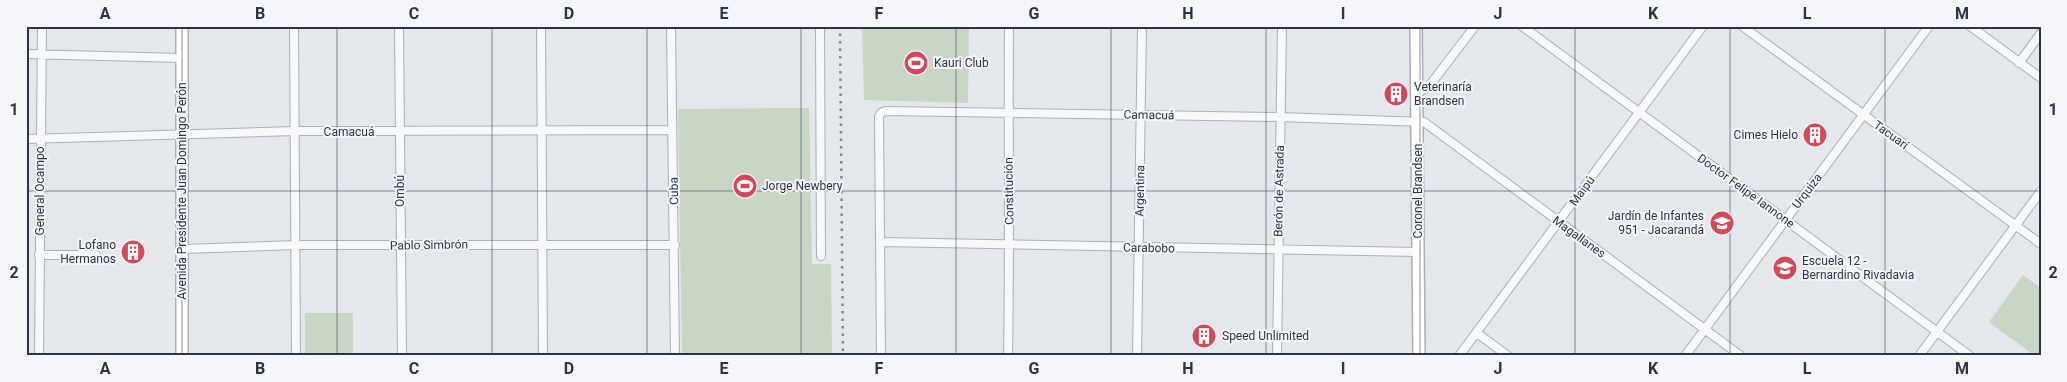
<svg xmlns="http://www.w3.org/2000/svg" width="2067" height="382" font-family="Roboto,sans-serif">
<rect width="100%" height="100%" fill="#e4e7ec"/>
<path fill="#c9d6c5" d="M 862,26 L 969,26 L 968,103 L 864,100 Z
M 809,108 L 812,264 L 831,264 L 832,356 L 682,356 L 678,109 Z
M 2023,275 L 2041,288 L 2041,356 L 2035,356 L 1989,322 Z
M 305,313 L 353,313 L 353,356 L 305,356 Z"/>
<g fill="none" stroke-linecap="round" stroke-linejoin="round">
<defs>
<path id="street" d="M 294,26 L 296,356
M 399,26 L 402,356
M 541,26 L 543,356
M 671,26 L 675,356
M 820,26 L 821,256
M 1522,26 L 1970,356
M 1742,26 L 2041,244
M 1970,26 L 2041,78
M 26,54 L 182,58
M 2019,63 L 2041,33
M 1417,94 L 1430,85 L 1475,26
M 26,139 L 294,131 L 672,130
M 881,242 L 1418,252
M 183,249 L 295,245 L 675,245
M 39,255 L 96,255
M 1477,333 L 1508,356
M 39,356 L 42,26
M 881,356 L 879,117 L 881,113 L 885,111 L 1279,117 L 1424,122 L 1741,356
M 1008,356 C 1010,246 1008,136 1009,26
M 1137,356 L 1142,26
M 1277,356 L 1282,26
M 1459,356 L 1703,26
M 1685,356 L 1929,26
M 1919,356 L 2041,191"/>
<path id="secondary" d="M 1416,26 L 1419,356
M 182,356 L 182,26"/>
</defs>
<use href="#street" stroke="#a9aeb7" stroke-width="10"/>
<use href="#secondary" stroke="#a9aeb7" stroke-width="14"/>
<use href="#street" stroke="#f7f8fa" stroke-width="8"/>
<use href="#secondary" stroke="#fff" stroke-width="11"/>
<path stroke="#7d8696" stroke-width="2.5" stroke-dasharray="2.5 5" stroke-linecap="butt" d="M 840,26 L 843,356"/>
</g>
<path fill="none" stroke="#2b3445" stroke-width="1" stroke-opacity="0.55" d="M 182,26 L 182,356M 337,26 L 337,356M 492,26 L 492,356M 647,26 L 647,356M 801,26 L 801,356M 956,26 L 956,356M 1111,26 L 1111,356M 1266,26 L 1266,356M 1420,26 L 1420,356M 1575,26 L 1575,356M 1730,26 L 1730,356M 1885,26 L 1885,356M 26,191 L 2041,191"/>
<defs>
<symbol id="stadium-disc" viewBox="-11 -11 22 22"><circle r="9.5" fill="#d1495b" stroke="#f4f6f9"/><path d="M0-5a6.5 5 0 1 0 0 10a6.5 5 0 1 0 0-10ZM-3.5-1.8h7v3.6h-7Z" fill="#fff"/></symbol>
<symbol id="building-disc" viewBox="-11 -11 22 22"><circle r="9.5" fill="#d1495b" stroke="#f4f6f9"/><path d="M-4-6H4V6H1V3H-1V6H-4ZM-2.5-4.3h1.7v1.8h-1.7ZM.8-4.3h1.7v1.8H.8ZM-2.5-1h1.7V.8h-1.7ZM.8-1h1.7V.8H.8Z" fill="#fff"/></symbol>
<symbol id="school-disc" viewBox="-11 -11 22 22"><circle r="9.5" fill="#d1495b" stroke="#f4f6f9"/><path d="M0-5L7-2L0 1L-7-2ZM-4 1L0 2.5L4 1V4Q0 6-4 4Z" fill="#fff"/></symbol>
</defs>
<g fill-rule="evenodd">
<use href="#stadium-disc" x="902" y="49" width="28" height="28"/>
<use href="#building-disc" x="1382" y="80" width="28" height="28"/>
<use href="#building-disc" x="1801" y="121" width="28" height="28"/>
<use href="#stadium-disc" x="731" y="172" width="28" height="28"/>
<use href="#school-disc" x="1708" y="209" width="28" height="28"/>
<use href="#building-disc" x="119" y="238" width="28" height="28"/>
<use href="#school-disc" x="1771" y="254" width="28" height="28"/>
<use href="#building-disc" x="1190" y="322" width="28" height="28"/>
</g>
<g text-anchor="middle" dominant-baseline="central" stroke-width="4" stroke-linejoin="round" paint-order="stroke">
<g font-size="12" fill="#2b3445" stroke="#f4f6f9" text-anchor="start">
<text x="934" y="63">Kauri Club</text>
<text x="1414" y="87">Veterinaría<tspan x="1414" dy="14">Brandsen</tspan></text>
<text x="1798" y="135" text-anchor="end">Cimes Hielo</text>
<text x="762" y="186">Jorge Newbery</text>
<text x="1704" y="216" text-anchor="end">Jardín de Infantes<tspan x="1704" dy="14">951 - Jacarandá</tspan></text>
<text x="116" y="245" text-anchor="end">Lofano<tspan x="116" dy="14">Hermanos</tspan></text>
<text x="1802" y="261">Escuela 12 -<tspan x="1802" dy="14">Bernardino Rivadavia</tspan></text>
<text x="1222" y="336">Speed Unlimited</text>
</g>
<g font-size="12" fill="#2b3445" stroke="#f4f6f9">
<text transform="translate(1149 115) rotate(1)">Camacuá</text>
<text x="349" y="132">Camacuá</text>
<text transform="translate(1891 135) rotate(36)">Tacuarí</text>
<text transform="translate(40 191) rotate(-90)">General Ocampo</text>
<text transform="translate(182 191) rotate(-90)">Avenida Presidente Juan Domingo Perón</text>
<text transform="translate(400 191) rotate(-90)">Ombú</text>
<text transform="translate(674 191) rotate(-91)">Cuba</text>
<text transform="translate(1009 191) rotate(-91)">Constitución</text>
<text transform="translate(1140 191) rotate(-89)">Argentina</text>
<text transform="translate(1279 191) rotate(-89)">Berón de Astrada</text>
<text transform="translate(1418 191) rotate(-90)">Coronel Brandsen</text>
<text transform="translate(1582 191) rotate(-54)">Maipú</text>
<text transform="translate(1746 191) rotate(36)">Doctor Felipe Iannone</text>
<text transform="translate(1807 191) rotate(-53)">Urquiza</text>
<text transform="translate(1579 237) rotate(36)">Magallanes</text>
<text transform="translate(429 245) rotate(-1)">Pablo Simbrón</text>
<text transform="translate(1149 248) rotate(1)">Carabobo</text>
</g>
</g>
<rect width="2067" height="382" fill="none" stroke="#f4f6f9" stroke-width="55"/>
<rect x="28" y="28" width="2012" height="326" fill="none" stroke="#2b3445" stroke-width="2"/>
<g font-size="16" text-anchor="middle" font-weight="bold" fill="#2b3445">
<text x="105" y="19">A</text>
<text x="260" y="19">B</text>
<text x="414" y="19">C</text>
<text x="569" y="19">D</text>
<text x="724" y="19">E</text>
<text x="879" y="19">F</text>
<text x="1034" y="19">G</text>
<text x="1188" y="19">H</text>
<text x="1343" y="19">I</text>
<text x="1498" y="19">J</text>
<text x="1653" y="19">K</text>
<text x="1807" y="19">L</text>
<text x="1962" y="19">M</text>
<text x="14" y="115">1</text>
<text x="2053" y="115">1</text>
<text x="14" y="278">2</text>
<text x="2053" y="278">2</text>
<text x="105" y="374">A</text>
<text x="260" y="374">B</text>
<text x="414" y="374">C</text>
<text x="569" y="374">D</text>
<text x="724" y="374">E</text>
<text x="879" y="374">F</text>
<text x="1034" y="374">G</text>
<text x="1188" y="374">H</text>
<text x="1343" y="374">I</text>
<text x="1498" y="374">J</text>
<text x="1653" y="374">K</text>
<text x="1807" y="374">L</text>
<text x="1962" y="374">M</text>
</g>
</svg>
